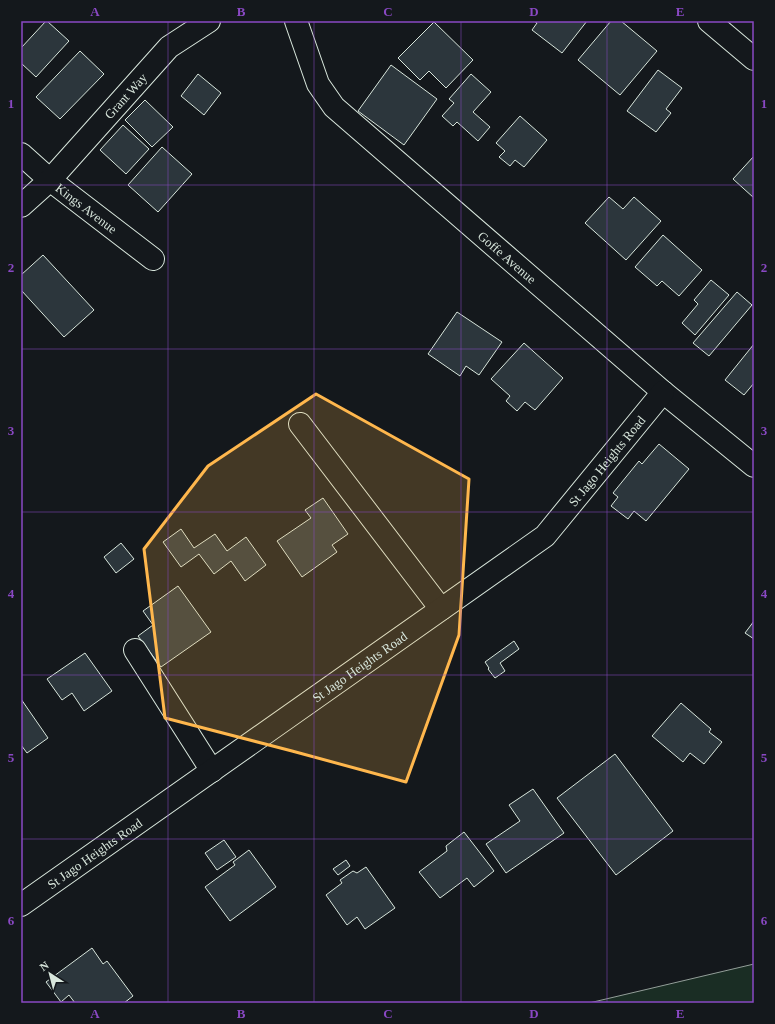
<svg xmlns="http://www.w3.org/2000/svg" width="775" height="1024" font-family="'Times New Roman',serif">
<rect width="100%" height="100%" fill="#14181c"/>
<path fill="#1a2d24" stroke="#939e99" d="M 754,964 L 754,1003 L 589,1003 Z"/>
<path fill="#2c363c" stroke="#d8e6dc" d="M 46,21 L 47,21 L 69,41 L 36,77 L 21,63 L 21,48 Z
M 534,21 L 587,21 L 562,53 L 532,30 L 537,23 Z
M 611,21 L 621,21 L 657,51 L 620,95 L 578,60 Z
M 434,22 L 473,60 L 446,88 L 429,71 L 420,80 L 398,58 Z
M 80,51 L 104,74 L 60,119 L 36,97 Z
M 391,65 L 437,99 L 404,145 L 358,111 Z
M 658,70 L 682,88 L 666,109 L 671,113 L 656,132 L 627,111 Z
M 198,74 L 221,93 L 204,115 L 181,96 Z
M 471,74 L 491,92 L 473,112 L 490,127 L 478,141 L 457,122 L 453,126 L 442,116 L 454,103 L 449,99 Z
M 145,100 L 173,127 L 152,147 L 125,120 Z
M 520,116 L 547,140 L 524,167 L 515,160 L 510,166 L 499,157 L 505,151 L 496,143 Z
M 123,125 L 149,149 L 126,174 L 100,150 Z
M 162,147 L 192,174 L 158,212 L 128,185 Z
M 754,156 L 754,198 L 733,179 Z
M 609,197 L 623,209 L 634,197 L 661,221 L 626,260 L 585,223 Z
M 663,235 L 702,270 L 679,296 L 662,281 L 657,286 L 635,267 Z
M 43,255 L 94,310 L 64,337 L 21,290 L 21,275 Z
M 711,280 L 729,295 L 695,335 L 682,323 L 698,304 L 694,300 Z
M 737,292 L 752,305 L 709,356 L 693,343 Z
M 457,312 L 502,342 L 479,375 L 466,366 L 460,376 L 428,354 Z
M 524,343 L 563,378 L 535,410 L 525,402 L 517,411 L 506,401 L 510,396 L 491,379 Z
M 754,344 L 754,383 L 744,395 L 725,380 Z
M 659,444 L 689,469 L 646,521 L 634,511 L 628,519 L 611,506 L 618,497 L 613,493 L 639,461 L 642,464 Z
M 323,498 L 348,534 L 332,545 L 337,552 L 302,577 L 277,541 L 311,518 L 305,510 Z
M 181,529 L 194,548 L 215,534 L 227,551 L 246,537 L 266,565 L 245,581 L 231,561 L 214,574 L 199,554 L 181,567 L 163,542 Z
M 121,543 L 134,559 L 116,573 L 104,557 Z
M 178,586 L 211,632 L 161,667 L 138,636 L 153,625 L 143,611 Z
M 754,621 L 754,639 L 745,633 Z
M 514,641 L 519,649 L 500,663 L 505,671 L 495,678 L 488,669 L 489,668 L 485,662 Z
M 85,653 L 112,691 L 84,711 L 72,693 L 62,700 L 47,679 Z
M 21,699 L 48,738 L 27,753 L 21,745 Z
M 681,703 L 711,729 L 709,732 L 722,742 L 704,764 L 690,753 L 683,762 L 652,736 Z
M 615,754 L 673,831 L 616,875 L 557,798 Z
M 533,789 L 564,833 L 506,873 L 486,844 L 520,821 L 509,805 Z
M 464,832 L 494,871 L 474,887 L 467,878 L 440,898 L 419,872 L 447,851 L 446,846 Z
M 224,840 L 236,857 L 217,870 L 205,853 Z
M 249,850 L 276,887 L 230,921 L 205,887 L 235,865 L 233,862 Z
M 346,860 L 350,866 L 338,875 L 333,869 Z
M 366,867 L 395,908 L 365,929 L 357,917 L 347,925 L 326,895 L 342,883 L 340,880 L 353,871 L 357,873 Z
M 92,948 L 103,964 L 107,961 L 133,996 L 124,1003 L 75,1003 L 69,995 L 61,1002 L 46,982 Z"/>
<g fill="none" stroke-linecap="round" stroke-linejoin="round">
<defs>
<g id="minor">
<path id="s1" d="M 296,21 L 318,84 L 334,107 L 663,392 L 754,466"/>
<path d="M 709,21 L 754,59"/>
<path id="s2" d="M 21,154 L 50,180 L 153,259"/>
<path id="s3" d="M 21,206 L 50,180 L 169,47 L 209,21"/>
<path d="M 300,424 L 441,609"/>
<path d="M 135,650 L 212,771"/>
<path id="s4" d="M 21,905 L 545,536 L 663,392"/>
</g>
</defs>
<use href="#minor" stroke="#d8e6dc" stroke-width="24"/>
<use href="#minor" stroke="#14181c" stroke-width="22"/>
</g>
<path fill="#ffb74d" fill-opacity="0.2" stroke="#ffb74d" stroke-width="3" stroke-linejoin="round" d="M 316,394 L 469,479 L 459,635 L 406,782 L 292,751 L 165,718 L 144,549 L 208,466 Z"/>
<path fill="none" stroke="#8948c3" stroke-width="1" stroke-opacity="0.55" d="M 168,21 L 168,1003M 314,21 L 314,1003M 461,21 L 461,1003M 607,21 L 607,1003M 21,185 L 754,185M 21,349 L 754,349M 21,512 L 754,512M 21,675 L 754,675M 21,839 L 754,839"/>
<g text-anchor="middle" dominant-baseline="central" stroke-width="3" stroke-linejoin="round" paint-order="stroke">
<g font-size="13" fill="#d8e6dc" stroke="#14181c">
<text stroke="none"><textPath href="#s3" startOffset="152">Grant Way</textPath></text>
<text stroke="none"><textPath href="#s2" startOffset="85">Kings Avenue</textPath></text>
<text stroke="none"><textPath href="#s1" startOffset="324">Goffe Avenue</textPath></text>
<text stroke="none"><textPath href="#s4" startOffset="738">St Jago Heights Road</textPath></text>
<text stroke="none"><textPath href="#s4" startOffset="414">St Jago Heights Road</textPath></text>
<text stroke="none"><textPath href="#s4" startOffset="90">St Jago Heights Road</textPath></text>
</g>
</g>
<rect width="775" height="1024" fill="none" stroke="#14181c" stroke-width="44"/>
<g transform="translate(50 974) rotate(324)" stroke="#14181c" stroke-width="3" paint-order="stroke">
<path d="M0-3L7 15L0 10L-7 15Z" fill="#d8e6dc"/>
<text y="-6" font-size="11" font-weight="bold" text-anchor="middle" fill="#d8e6dc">N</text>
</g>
<rect x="22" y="22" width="731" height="980" fill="none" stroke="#8948c3" stroke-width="1.5"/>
<g font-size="13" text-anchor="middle" font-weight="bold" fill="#8948c3">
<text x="95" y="16">A</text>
<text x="241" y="16">B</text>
<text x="388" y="16">C</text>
<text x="534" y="16">D</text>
<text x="680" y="16">E</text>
<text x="11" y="108">1</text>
<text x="764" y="108">1</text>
<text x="11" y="272">2</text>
<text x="764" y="272">2</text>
<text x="11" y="435">3</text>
<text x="764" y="435">3</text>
<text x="11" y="598">4</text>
<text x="764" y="598">4</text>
<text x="11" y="762">5</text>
<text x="764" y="762">5</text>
<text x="11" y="925">6</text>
<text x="764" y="925">6</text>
<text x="95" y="1018">A</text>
<text x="241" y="1018">B</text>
<text x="388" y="1018">C</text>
<text x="534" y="1018">D</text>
<text x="680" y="1018">E</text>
</g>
</svg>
